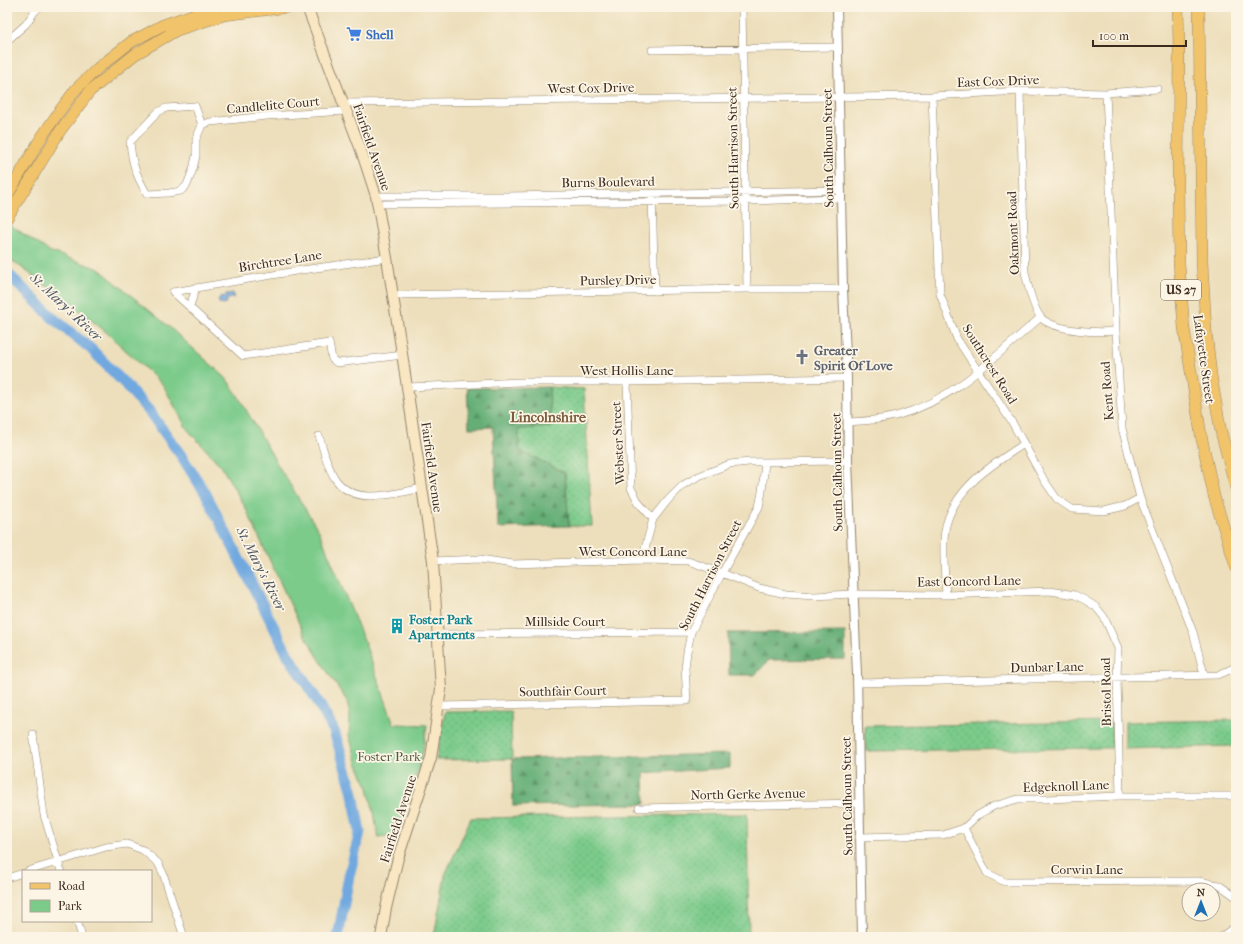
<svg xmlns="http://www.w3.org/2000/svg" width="1243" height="944" font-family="'IM FELL French Canon',serif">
<defs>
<pattern id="grass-dots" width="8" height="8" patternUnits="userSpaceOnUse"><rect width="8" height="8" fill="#7ccb8b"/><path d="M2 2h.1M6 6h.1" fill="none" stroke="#6cae78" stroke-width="1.8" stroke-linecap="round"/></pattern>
<pattern id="forest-firs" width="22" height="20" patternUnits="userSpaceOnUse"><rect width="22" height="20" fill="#65af77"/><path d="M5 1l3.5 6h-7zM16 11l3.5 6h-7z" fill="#548f61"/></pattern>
<pattern id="water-ripples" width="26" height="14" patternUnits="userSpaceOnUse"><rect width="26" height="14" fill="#70a8df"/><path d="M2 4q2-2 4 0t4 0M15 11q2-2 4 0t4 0" fill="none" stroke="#5d89b4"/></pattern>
</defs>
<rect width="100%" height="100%" fill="#fcf5e5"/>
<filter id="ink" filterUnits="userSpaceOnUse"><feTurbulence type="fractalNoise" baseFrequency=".025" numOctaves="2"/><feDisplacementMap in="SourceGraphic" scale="8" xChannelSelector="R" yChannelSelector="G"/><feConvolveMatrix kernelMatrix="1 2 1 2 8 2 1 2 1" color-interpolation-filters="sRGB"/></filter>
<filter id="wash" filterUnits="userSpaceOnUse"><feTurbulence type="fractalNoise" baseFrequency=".012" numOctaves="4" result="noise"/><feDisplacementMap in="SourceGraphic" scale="16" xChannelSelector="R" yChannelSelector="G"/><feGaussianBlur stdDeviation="0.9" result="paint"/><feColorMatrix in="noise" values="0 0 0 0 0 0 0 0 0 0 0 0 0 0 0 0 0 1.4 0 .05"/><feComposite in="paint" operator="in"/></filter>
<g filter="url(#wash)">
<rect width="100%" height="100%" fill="#eddfbc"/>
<path fill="url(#grass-dots)" stroke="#5c7a54" d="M 549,387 L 584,389 L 592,526 L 569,526 L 565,473 L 519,451 L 518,429 L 551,427 Z
M 511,711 L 512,759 L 436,760 L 445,712 Z
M 1236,720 L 1236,746 L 1125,749 L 1125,722 Z
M 1112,722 L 1112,748 L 866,751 L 865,726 Z
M 747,814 L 749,937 L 434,937 L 445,875 L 471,818 Z"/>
<path fill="url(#forest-firs)" stroke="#506c4a" d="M 549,387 L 551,427 L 519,429 L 519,450 L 565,473 L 569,526 L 498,528 L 493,427 L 469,428 L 467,388 Z
M 845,632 L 845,659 L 769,660 L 755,675 L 729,675 L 728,633 Z
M 730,754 L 730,768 L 644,773 L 645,804 L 513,806 L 512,759 Z"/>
<path fill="#7ccb8b" stroke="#5c7a54" d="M 7,223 L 49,251 L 99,269 L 167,325 L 226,378 L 237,394 L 279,467 L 319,531 L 364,641 L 394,724 L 427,725 L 422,757 L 398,835 L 378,837 L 374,813 L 367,784 L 358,765 L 349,735 L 350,716 L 347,701 L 325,668 L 304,634 L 245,507 L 221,466 L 187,429 L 163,385 L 106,332 L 66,300 L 7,257 Z"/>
<path fill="url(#water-ripples)" stroke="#56697e" d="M 233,293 L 234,298 L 227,299 L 227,302 L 224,304 L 219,303 L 218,300 L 221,296 L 226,297 L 226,294 Z"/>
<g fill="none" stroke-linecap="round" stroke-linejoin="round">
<path stroke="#70a8df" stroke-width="11" d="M 7,273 L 53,318 L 91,349 L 126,385 L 149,411 L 180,454 L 206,494 L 288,655 L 317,700 L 334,731 L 352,789 L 360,832 L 349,876 L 338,937"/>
</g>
</g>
<g filter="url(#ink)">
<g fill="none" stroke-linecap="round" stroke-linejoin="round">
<defs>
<path id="minor" d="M 742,7 L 747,289
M 7,41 L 26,24 L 35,11 L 40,7
M 652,50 L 838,47
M 1020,91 L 1025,272 C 1027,283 1034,311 1042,319 C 1058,331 1096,333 1116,331
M 1106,93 L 1116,331 L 1122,428 L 1140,498 L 1193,632 L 1204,674
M 932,96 L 940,294 L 957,339 L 1013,424 L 1044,480 L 1057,499 L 1072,509 L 1104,511 L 1125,506 L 1140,498
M 343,103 L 932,96 L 1020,91 L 1106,93 L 1157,89
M 202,125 L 195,106 L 166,108 L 158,112 L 130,142 C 132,164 136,175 147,194 L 169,193 L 181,191 L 187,185 L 193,169 L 196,156 L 196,139 L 202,125 L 210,122 L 267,116 L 346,111
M 376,196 L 507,196 L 841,190
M 652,197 L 655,291
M 377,204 L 745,201 L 841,198
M 173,292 L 243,356 L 329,343 L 332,359 L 337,363 L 403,355
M 173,292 L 196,288
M 393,295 L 747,289 L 843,289
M 190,306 L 196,288 L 302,270 L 387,258
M 627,382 L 631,488 L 639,503 L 653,519
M 408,387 L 520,382 L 627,382 L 847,378
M 848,422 C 865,421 883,420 899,415 C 956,399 997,354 1041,317
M 319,436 C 324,450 327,468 336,480 C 356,507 395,493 423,488
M 642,560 L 653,519 L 668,500 L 683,485 L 699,476 L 730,464 L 749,462 L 848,461
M 433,561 L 480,559 L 513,564 L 642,560 L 688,561 L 722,573 L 759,588 L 786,594 L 814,596 L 852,594 L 946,595 L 1050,591 L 1075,595 L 1085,600 L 1096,607 L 1104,617 L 1118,648 L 1117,678 L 1120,796
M 946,595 C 945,575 942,550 945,530 C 953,488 992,465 1024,444
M 438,634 L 691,632
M 857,683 L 1218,675 L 1236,667
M 439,706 L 687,701 L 685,668 L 687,652 L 691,632 L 722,573 L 759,507 L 762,492 L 765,462
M 33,734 L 44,815 L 61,871
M 639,808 L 858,803
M 964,828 L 987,873 L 1005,882 L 1198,881 L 1219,885 L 1236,897
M 859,837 L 943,835 L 964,828 L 978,815 L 994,806 L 1018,799 L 1046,799 L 1120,796 L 1236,796
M 28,871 L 106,847 L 127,844 L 143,850 L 158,863 L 163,873 L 184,937
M 7,878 L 23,873
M 77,921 L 82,937
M 1221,937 L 1236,926"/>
<path id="tertiary" d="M 837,7 L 843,289 L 847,378 L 848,461 L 857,674 L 862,937"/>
<path id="secondary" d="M 307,7 L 361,150 L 376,196 L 387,258 L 401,347 L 433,561 L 441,689 L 431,758 L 398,858 L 386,908 L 381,937"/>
<path id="primary" d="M 7,196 L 41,138 L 58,113 L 76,89 L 98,68 L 131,42 L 163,25 L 215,7
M 7,218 L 60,131 L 90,91 L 134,55 L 177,30 L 224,15 L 288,7"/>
<path id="trunk" d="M 1178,7 L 1179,46 L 1178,188 L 1179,263 L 1184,328 L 1201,435 L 1214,496 L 1236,567
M 1199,7 L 1202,262 L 1206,330 L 1211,375 L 1221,432 L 1236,489"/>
</defs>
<use href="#minor" stroke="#94846d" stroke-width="8"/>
<use href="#tertiary" stroke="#94846d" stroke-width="10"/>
<use href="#secondary" stroke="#94846d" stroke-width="12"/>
<use href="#primary" stroke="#94846d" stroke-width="12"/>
<use href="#trunk" stroke="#94846d" stroke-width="12"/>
<use href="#minor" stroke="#fff" stroke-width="7"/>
<use href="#tertiary" stroke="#fff" stroke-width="8"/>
<use href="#secondary" stroke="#f9e7c3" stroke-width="10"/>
<use href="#primary" stroke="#f1c36a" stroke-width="11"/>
<use href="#trunk" stroke="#f1c36a" stroke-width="11"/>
</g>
</g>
<defs>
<symbol id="supermarket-bare" viewBox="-9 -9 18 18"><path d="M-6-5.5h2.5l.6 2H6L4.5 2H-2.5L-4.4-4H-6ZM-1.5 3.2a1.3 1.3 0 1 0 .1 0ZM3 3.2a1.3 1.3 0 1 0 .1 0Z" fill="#3f7fe0" stroke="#fcf5e5" stroke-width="2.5" paint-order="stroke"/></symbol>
<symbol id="church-bare" viewBox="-9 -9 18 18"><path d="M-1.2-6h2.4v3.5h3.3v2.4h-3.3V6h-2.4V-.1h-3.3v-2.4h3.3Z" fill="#6b7280" stroke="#fcf5e5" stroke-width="2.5" paint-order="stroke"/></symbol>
<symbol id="building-bare" viewBox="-9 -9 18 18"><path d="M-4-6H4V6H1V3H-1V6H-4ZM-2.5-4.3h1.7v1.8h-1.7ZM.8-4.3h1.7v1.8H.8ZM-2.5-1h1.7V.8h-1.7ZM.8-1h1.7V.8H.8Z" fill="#0f9aa8" stroke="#fcf5e5" stroke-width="2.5" paint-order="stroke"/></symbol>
</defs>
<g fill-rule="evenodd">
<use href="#supermarket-bare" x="343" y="23" width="22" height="22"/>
<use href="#church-bare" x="791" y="346" width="22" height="22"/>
<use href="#building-bare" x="386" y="615" width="22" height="22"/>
</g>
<g text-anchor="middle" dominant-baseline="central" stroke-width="3.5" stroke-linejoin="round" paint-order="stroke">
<rect fill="#fcf5e5" stroke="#75675a" stroke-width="1" x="1161" y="280" width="40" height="20" rx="3"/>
<g font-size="12" font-weight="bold" fill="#3b2a1e">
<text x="1181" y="290">US 27</text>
</g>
<g font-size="13" font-weight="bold" fill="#366cbe" stroke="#fcf5e5" text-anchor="start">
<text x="366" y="34">Shell</text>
</g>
<g font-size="13" fill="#3b2a1e" stroke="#fcf5e5">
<text transform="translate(998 81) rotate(-2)">East Cox Drive</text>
<text transform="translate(591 88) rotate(-1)">West Cox Drive</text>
<text transform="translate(273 105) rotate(-5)">Candlelite Court</text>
<text transform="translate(372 147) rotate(71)">Fairfield Avenue</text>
<text transform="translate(733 148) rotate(-91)">South Harrison Street</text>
<text transform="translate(828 148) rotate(-91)">South Calhoun Street</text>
<text transform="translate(608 182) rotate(-1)">Burns Boulevard</text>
<text transform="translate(1013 233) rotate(-92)">Oakmont Road</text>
<text transform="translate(280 261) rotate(-9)">Birchtree Lane</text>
<text transform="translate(618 280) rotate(-1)">Pursley Drive</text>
<text transform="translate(1204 359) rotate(82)">Lafayette Street</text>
<text transform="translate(990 364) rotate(58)">Southcrest Road</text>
<text x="627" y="370">West Hollis Lane</text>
<text transform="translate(1107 391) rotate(-94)">Kent Road</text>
<text transform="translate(618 443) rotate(-93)">Webster Street</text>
<text transform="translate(432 467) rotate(82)">Fairfield Avenue</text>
<text transform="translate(837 472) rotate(-91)">South Calhoun Street</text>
<text x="633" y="551">West Concord Lane</text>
<text transform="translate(710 575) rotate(-63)">South Harrison Street</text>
<text transform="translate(969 581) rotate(-1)">East Concord Lane</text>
<text x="565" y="621">Millside Court</text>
<text transform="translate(1047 667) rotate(-1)">Dunbar Lane</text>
<text transform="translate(563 691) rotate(-1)">Southfair Court</text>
<text transform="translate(1106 692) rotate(-91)">Bristol Road</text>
<text transform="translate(1066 786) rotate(-2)">Edgeknoll Lane</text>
<text transform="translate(748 794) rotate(-1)">North Gerke Avenue</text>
<text transform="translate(847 796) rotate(-91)">South Calhoun Street</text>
<text transform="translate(398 819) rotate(-72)">Fairfield Avenue</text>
<text x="1087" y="869">Corwin Lane</text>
</g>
<g font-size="13" font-weight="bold" fill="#5b616d" stroke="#fcf5e5" text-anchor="start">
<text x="814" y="350">Greater<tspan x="814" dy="15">Spirit Of Love</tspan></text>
</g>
<g font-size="13" font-weight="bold" fill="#0d838f" stroke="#fcf5e5" text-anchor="start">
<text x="409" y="619">Foster Park<tspan x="409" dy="15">Apartments</tspan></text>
</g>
<g font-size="13" fill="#4e5a3f" stroke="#fcf5e5">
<text x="389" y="756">Foster Park</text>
</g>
<g font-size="14" font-style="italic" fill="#4e5662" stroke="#fcf5e5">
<text transform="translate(66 307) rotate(43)">St. Mary's River</text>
<text transform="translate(261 569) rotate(63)">St. Mary's River</text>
</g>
<g font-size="14" font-weight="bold" fill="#7a5b3d" stroke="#fcf5e5">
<text x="548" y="417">Lincolnshire</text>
</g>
</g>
<rect width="1243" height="944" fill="none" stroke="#fcf5e5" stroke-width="24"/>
<rect x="22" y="870" width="130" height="52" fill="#fcf5e5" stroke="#afa495"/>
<rect x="30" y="883" width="20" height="6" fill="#f1c36a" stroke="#afa495"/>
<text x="58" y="890" font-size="12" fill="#3b2a1e">Road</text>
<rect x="30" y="900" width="20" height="12" fill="#7ccb8b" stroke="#afa495"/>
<text x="58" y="910" font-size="12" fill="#3b2a1e">Park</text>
<g transform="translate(1201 902)"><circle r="19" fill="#fcf5e5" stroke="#afa495"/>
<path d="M0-3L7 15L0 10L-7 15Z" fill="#1f6fb2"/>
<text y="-6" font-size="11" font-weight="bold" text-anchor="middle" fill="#3b2a1e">N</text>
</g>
<path d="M1093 40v6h93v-6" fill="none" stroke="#3b2a1e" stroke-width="2"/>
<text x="1099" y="40" font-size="12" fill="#3b2a1e" stroke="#fcf5e5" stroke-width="3" paint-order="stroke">100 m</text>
</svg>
